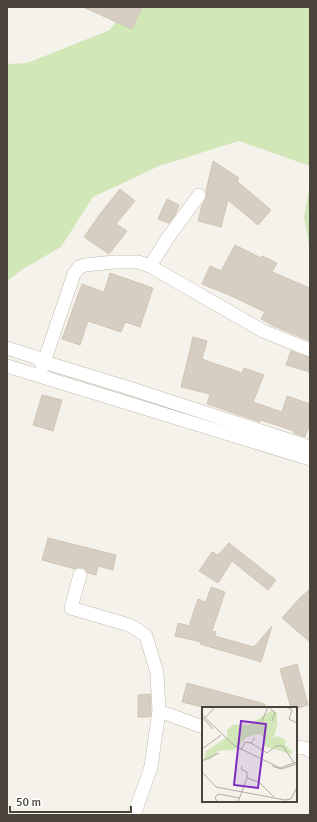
<svg xmlns="http://www.w3.org/2000/svg" width="317" height="822" font-family="Signika,sans-serif">
<rect width="100%" height="100%" fill="#f5f2ec"/>
<path fill="#d2e7b7" d="M 127,7 L 310,7 L 310,166 L 239,141 L 159,166 L 93,197 L 61,247 L 23,269 L 7,281 L 7,64 L 27,63 L 110,30 Z
M 310,185 L 310,251 L 304,217 Z"/>
<path fill="#d6cec2" stroke="#d1c6b5" d="M 83,7 L 142,7 L 132,29 Z
M 213,161 L 239,178 L 237,181 L 271,210 L 258,225 L 228,200 L 221,227 L 198,221 L 202,205 L 207,196 L 206,191 Z
M 120,189 L 135,201 L 116,224 L 127,231 L 109,254 L 84,237 L 100,214 Z
M 167,199 L 179,205 L 175,215 L 169,223 L 158,219 Z
M 235,245 L 261,258 L 262,256 L 277,263 L 272,272 L 310,288 L 310,341 L 274,326 L 261,319 L 265,312 L 229,295 L 202,284 L 210,266 L 221,271 Z
M 110,273 L 153,288 L 140,327 L 125,322 L 121,332 L 88,321 L 80,345 L 62,339 L 82,284 L 104,292 Z
M 193,337 L 207,341 L 202,359 L 242,373 L 244,368 L 264,375 L 253,402 L 282,412 L 287,396 L 310,404 L 310,423 L 305,437 L 294,433 L 294,431 L 261,420 L 260,422 L 207,404 L 210,394 L 181,387 Z
M 291,351 L 310,358 L 310,372 L 286,365 Z
M 42,395 L 62,400 L 53,431 L 33,425 Z
M 48,538 L 116,555 L 113,570 L 98,566 L 96,575 L 88,573 L 86,570 L 82,567 L 78,567 L 75,569 L 42,560 Z
M 229,543 L 276,580 L 268,590 L 232,561 L 218,583 L 199,571 L 212,552 L 218,555 Z
M 211,587 L 225,592 L 212,631 L 216,632 L 215,636 L 254,647 L 272,626 L 261,662 L 200,644 L 201,642 L 175,636 L 178,623 L 189,626 L 198,599 L 206,602 Z
M 310,589 L 310,642 L 282,618 L 300,598 Z
M 297,664 L 308,705 L 299,708 L 291,708 L 280,669 Z
M 187,683 L 265,704 L 265,708 L 207,708 L 182,702 Z
M 150,694 L 151,711 L 150,717 L 138,717 L 138,695 Z"/>
<g fill="none" stroke-linecap="round" stroke-linejoin="round">
<defs>
<path id="minor" d="M 150,266 L 263,331 L 310,350
M 7,348 L 35,357 L 44,362 L 126,387 L 310,447
M 7,366 L 310,459
M 42,368 L 74,274 L 79,267 L 85,265 L 114,262 L 138,262 L 150,266 L 167,239 L 199,195
M 80,575 L 71,608 L 129,625 L 138,630 L 146,636 L 157,673 L 159,711 L 151,767 L 134,815
M 159,711 L 203,727
M 296,747 L 305,748 L 310,751"/>
</defs>
<use href="#minor" stroke="#c0baaf" stroke-width="14"/>
<use href="#minor" stroke="#fff" stroke-width="13"/>
</g>
<g transform="translate(202 707)">
<rect width="95" height="95" fill="#f5f2ec"/>
<path d="M 70,3 L 75,6 L 75,19 L 72,29 L 68,32 L 75,29 L 84,33 L 83,38 L 91,45 L 89,47 L 61,39 L 62,30 L 57,27 L 45,30 L 32,43 L 16,44 L 8,53 L 2,52 L 4,44 L 25,30 L 25,23 L 31,18 L 48,17 Z" fill="#d2e7b7"/>
<path fill="none" stroke="#b0aca5" stroke-width="1" d="M 67,0 L 73,6 L 70,14M 85,0 L 90,3 L 87,12 L 95,16M 0,8 L 33,39 L 78,61 L 95,55M 0,10 L 11,22M 3,11 L 13,0M 60,14 L 66,0M 49,36 L 65,46 L 74,39 L 81,39 L 92,56M 0,42 L 19,28M 39,43 L 43,35 L 49,36 L 53,31M 0,54 L 17,46M 70,59 L 79,62 L 95,57M 0,65 L 14,80 L 83,93 L 89,92M 45,71 L 57,75 L 72,90M 89,92 L 95,80M 15,95 L 13,90 L 17,87 L 37,91M 36,95 L 45,71 L 45,65 L 39,62 L 40,59"/>
<path fill="#7b2cbf" fill-opacity="0.15" stroke="#7b2cbf" stroke-width="2" d="M 39,14 L 64,17 L 56,81 L 32,78 Z"/>
<rect width="95" height="95" fill="none" stroke="#49433a" stroke-width="2"/>
</g>
<rect width="317" height="822" fill="none" stroke="#49433a" stroke-width="16"/>
<path d="M10 806v6h121v-6" fill="none" stroke="#49433a" stroke-width="2"/>
<text x="16" y="806" font-size="12" fill="#49433a" stroke="#ffffff" stroke-width="3" paint-order="stroke">50 m</text>
</svg>
